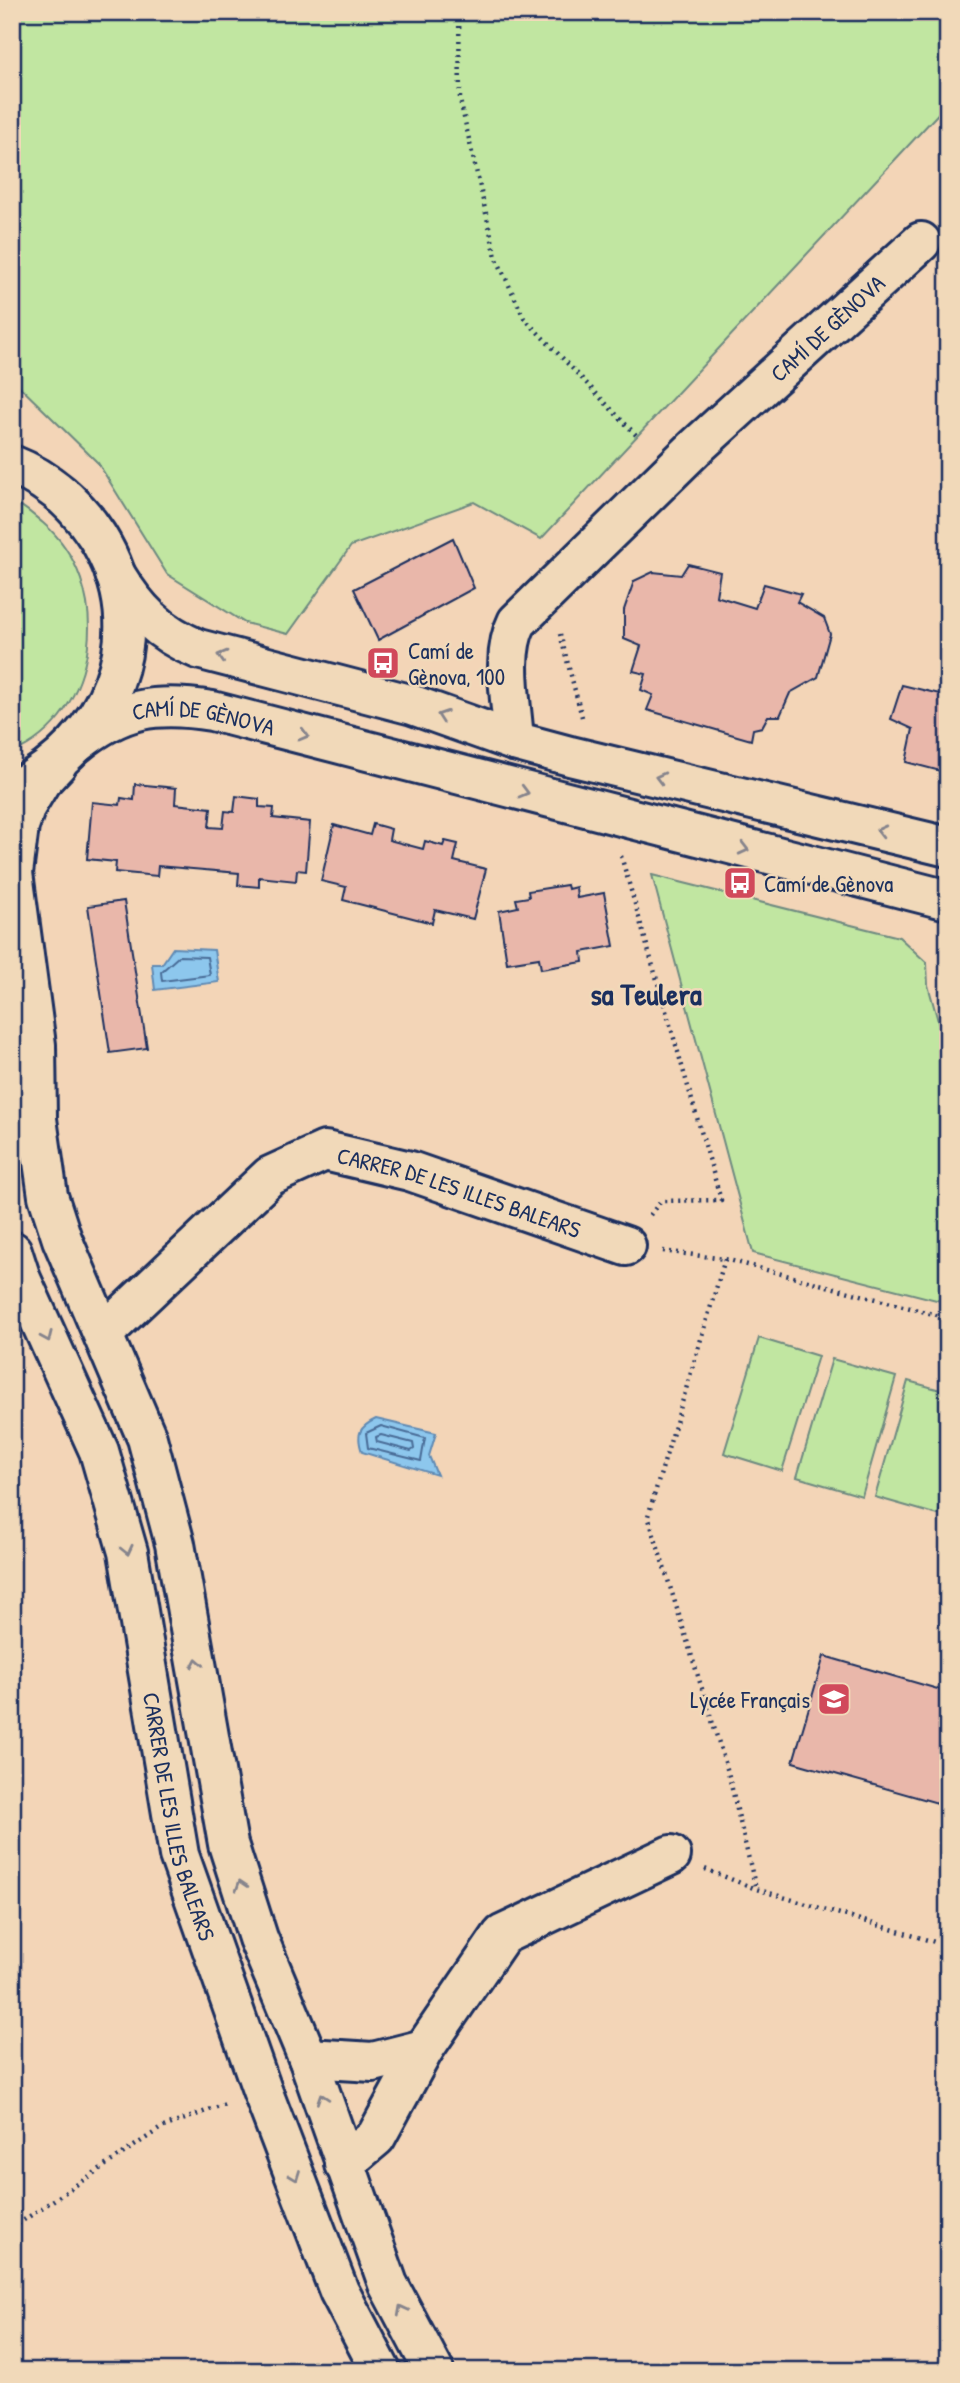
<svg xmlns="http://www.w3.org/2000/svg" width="960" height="2383" font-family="'Patrick Hand',sans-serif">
<rect width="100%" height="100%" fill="#f3d5b7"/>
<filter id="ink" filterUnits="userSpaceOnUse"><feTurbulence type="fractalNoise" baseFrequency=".0143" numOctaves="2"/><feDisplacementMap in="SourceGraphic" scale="14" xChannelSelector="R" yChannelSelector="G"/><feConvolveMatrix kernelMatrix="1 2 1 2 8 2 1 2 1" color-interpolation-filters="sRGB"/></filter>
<g filter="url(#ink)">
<path fill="#c1e6a1" stroke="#6e8a80" stroke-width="2" d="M 12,12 L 948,12 L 948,103 L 541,539 L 474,502 L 351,546 L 288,634 L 245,623 L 167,574 L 98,463 L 12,379 Z
M 12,501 C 24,506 33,515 43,523 C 114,583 102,715 12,753 Z
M 652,875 L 899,937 L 927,963 L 928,985 L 948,1057 L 948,1303 L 753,1253 Z
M 759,1338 L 818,1356 L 782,1471 L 724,1453 Z
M 832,1359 L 896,1377 L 862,1496 L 797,1477 Z
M 908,1381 L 948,1392 L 948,1482 L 938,1515 L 875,1497 Z"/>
<path fill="#8dc7ed" stroke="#5f8ab4" stroke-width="2" d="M 173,948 L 214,950 L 219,982 L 155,990 L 152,964 L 162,964 Z
M 376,1419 L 436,1433 L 429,1456 L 437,1475 L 362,1452 C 356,1434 359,1427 376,1419 Z"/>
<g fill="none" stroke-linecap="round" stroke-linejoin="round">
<path stroke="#496c97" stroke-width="2" d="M 179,956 L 207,957 L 210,975 L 162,981 L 161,972 Z
M 381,1426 L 425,1438 L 421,1461 L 368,1448 L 366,1433 Z
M 381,1435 L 413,1443 L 414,1449 L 411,1451 L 377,1442 L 376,1437 Z"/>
</g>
<path fill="#e9b7aa" stroke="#1b2f5e" stroke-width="2" d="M 453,538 L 474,588 L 378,640 L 354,589 Z
M 688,564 L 720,572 L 716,596 L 755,608 L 764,584 L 801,594 L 797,602 L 824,618 L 830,634 L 818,677 L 790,693 L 780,716 L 768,716 L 762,727 L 753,729 L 751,740 L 647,710 L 653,695 L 641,690 L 646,674 L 633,671 L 641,646 L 624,639 L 624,610 L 634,581 L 653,572 L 681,575 Z
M 902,685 L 948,696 L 948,773 L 906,762 L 913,729 L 891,719 Z
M 135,784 L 176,788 L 175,804 L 211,808 L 209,827 L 223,828 L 225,811 L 234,812 L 236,796 L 259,799 L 259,807 L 274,808 L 273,818 L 310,822 L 306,871 L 297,870 L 296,881 L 259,877 L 259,887 L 238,885 L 239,873 L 158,866 L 157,876 L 115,872 L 116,862 L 87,859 L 92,802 L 120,805 L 121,798 L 134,800 Z
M 373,824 L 391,829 L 389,840 L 423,849 L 425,841 L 443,846 L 445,841 L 458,844 L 454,861 L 486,869 L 473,919 L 435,910 L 432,923 L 343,900 L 346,887 L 321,881 L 334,825 L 370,835 Z
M 567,885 L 568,889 L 576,887 L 577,898 L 604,893 L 614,946 L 582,952 L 583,962 L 541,969 L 539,958 L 507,963 L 499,911 L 518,907 L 516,899 L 529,897 L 528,891 Z
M 124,901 L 147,1048 L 110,1053 L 88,906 Z
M 824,1656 L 948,1692 L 948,1806 L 793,1762 Z"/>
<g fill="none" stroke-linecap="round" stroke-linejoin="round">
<defs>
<g id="minor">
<path id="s1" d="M 514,741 C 512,703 500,656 517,622 L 696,447 L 921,242"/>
<path d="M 57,764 L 41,781 L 26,806 L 19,826 L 13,873 L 36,1045 L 37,1119 L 48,1196 L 62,1239 L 147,1438 L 175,1544 L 228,1844 L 258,1938 L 308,2058 L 388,2284 L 434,2371"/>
<path id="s2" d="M 12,1251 L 21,1279 L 99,1451 L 128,1552 L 179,1855 L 262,2090 L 339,2291 L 381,2371"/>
<path id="s3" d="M 104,1333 L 270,1176 L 325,1151 L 410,1171 L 626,1246"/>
<path d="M 308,2058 L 373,2062 L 424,2049"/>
<path d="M 344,2164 L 376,2137 L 424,2049 L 502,1935 L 671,1855"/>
</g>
<g id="tertiary">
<path d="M 12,465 C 48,479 77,505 97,536 C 159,635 109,742 12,791"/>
<path d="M 115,574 C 137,610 159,633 198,649 L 413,705 L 514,741 L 570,756 L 948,847"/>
<path id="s4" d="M 77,743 C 122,707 156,702 212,711 L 948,900"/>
</g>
</defs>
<use href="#minor" stroke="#1b2f5e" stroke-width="44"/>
<use href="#tertiary" stroke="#1b2f5e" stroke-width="44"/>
<path stroke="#1b2f5e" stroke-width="4.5" stroke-dasharray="2 5" stroke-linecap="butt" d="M 459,12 L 460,100 L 496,257 L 524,318 L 637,436
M 560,634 L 582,717
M 621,856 L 721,1200 L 661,1201 L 650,1215
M 663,1251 L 725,1259 L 948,1318
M 725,1259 L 648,1516 L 728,1772 L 756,1889
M 705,1869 L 756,1889 L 948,1946
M 12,2228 L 161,2128 L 225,2104"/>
<use href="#minor" stroke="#f1d9b9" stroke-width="38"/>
<use href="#tertiary" stroke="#f1d9b9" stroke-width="38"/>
</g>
<defs><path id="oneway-chevron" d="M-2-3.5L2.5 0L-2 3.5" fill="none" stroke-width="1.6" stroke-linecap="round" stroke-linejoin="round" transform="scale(1.75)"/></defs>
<g stroke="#86848c">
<use href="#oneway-chevron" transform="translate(222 656) rotate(-164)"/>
<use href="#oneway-chevron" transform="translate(442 716) rotate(-161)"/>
<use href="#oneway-chevron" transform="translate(304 735) rotate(15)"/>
<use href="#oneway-chevron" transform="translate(660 778) rotate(-166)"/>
<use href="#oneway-chevron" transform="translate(524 792) rotate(15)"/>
<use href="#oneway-chevron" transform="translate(881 831) rotate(-166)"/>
<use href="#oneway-chevron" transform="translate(744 849) rotate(14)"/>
<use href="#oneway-chevron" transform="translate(47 1337) rotate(66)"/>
<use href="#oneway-chevron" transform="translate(127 1550) rotate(77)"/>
<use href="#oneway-chevron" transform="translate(197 1663) rotate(-100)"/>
<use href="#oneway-chevron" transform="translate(241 1885) rotate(-108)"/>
<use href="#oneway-chevron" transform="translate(322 2098) rotate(-109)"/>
<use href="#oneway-chevron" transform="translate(295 2176) rotate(69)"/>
<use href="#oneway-chevron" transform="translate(402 2310) rotate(-118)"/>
</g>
</g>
<defs>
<symbol id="bus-square" viewBox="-11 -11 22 22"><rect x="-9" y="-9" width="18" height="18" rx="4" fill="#d1495b" stroke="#f1d9b9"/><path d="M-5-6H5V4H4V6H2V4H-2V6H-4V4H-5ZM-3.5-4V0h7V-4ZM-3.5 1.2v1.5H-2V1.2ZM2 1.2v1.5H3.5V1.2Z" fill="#fff"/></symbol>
<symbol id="school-square" viewBox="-11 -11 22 22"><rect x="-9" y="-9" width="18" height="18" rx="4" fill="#d1495b" stroke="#f1d9b9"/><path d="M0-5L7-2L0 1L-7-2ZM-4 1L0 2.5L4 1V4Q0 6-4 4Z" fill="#fff"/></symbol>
</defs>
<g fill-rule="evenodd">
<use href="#bus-square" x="364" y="644" width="38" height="38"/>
<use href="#bus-square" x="721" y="864" width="38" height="38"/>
<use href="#school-square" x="815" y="1680" width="38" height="38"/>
</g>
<g text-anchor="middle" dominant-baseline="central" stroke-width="5" stroke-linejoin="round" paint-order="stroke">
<g font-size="23" fill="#1b2f5e" stroke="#f1d9b9">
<text stroke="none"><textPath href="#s1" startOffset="548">CAMÍ DE GÈNOVA</textPath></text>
<text stroke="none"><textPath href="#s4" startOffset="136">CAMÍ DE GÈNOVA</textPath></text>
<text stroke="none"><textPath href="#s3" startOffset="429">CARRER DE LES ILLES BALEARS</textPath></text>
<text stroke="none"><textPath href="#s2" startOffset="593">CARRER DE LES ILLES BALEARS</textPath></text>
</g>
<g font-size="23" fill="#1b2f5e" stroke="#f1d9b9" text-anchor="start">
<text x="408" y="650">Camí de<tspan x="408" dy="26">Gènova, 100</tspan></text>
<text x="764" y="883">Camí de Gènova</text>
<text x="810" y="1699" text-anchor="end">Lycée Français</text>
</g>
<g font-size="30" font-weight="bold" fill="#1b2f5e" stroke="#f1d9b9">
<text x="646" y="994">sa Teulera</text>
</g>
</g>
<rect width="960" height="2383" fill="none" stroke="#f1d9b9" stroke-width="42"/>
<rect x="21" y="21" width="918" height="2341" fill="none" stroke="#1b2f5e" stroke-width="2.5" filter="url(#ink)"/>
</svg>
